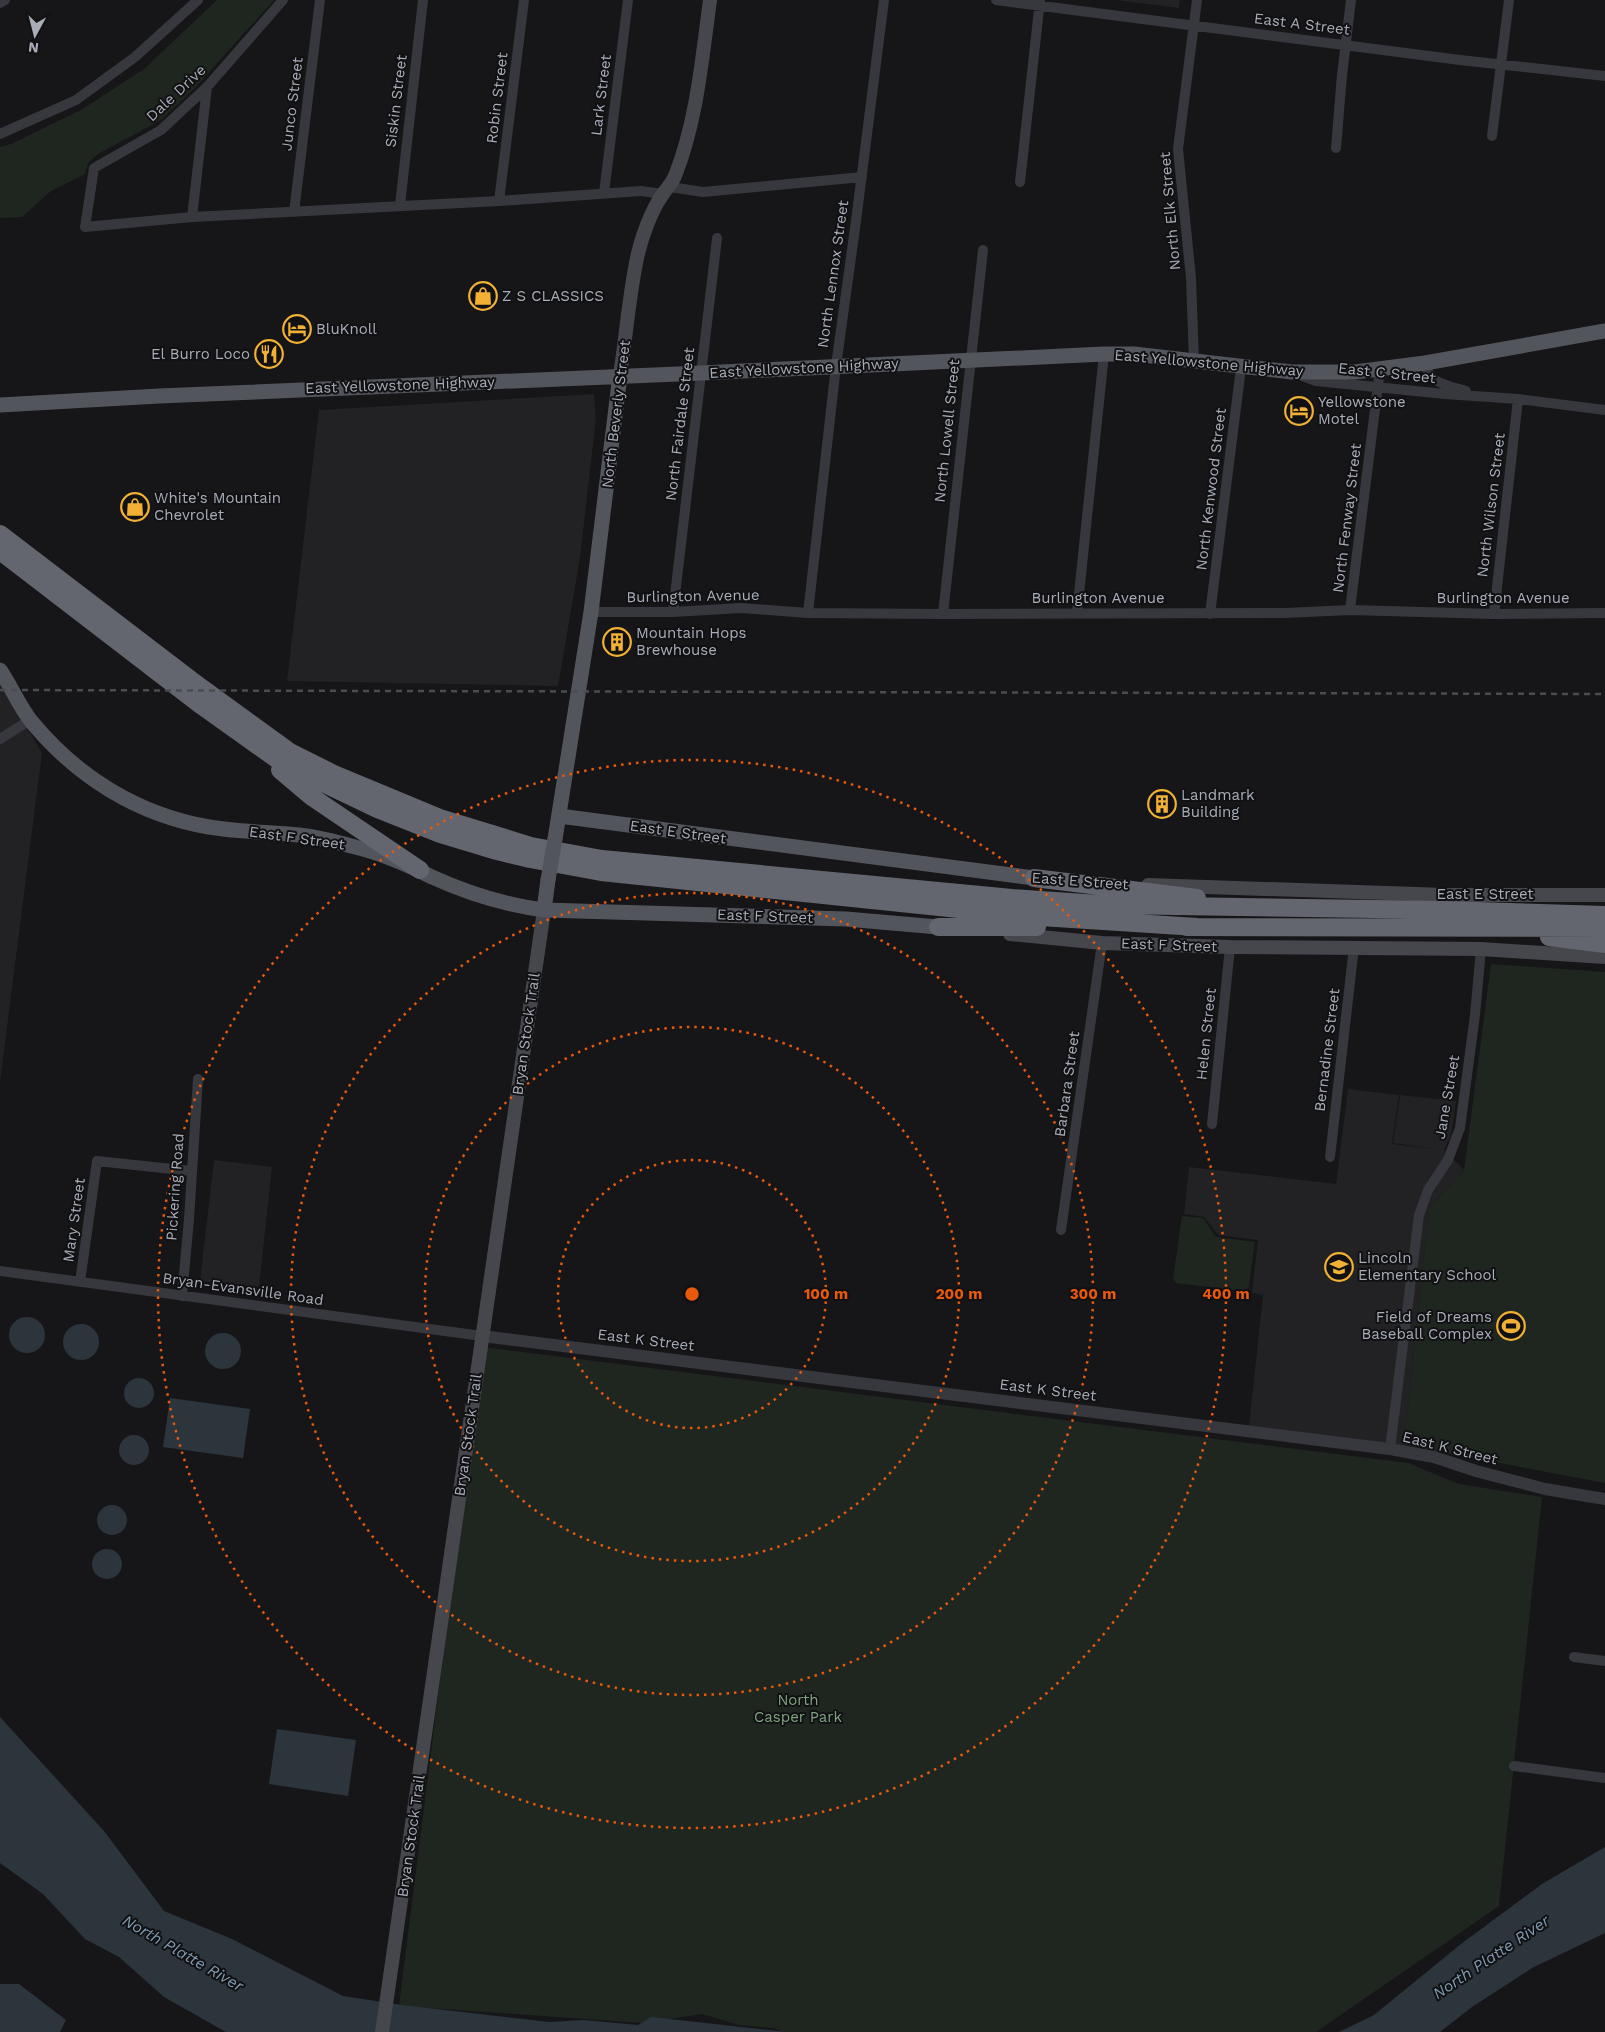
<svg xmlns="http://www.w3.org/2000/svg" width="1605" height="2032" font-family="'Work Sans',sans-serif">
<rect width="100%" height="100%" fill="#161618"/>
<path fill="#222225" d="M 1116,0 L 1180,0 L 1179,8 Z
M 594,394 L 596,418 L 580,558 L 558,686 L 287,681 L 319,410 Z
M 0,681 L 42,753 L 0,1082 Z
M 1348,1089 L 1399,1095 L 1392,1144 L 1443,1150 L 1393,1143 L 1400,1095 L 1456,1101 L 1451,1135 L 1444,1150 L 1464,1170 L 1429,1208 L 1404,1445 L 1249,1426 L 1263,1295 L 1252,1293 L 1258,1240 L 1218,1235 L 1204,1217 L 1184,1214 L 1189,1167 L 1336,1184 Z
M 214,1160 L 272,1167 L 259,1287 L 200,1281 Z"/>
<path fill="#1e261f" d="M 217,0 L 274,0 L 194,89 L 161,120 L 98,154 L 88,163 L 85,174 L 51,191 L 22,217 L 0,218 L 0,147 L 11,144 L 81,110 L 144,69 Z
M 1491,964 L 1605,972 L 1605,1483 L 1404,1445 L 1429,1208 L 1464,1170 Z
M 1182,1216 L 1203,1218 L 1216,1237 L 1255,1242 L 1248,1292 L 1176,1283 L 1173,1279 Z
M 482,1347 L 1408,1463 L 1459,1484 L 1542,1497 L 1499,1906 L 1316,2032 L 783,2032 L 774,2028 L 739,2025 L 702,2014 L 643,2023 L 399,2006 Z"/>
<path fill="#2c353c" d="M9 1335a18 18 0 1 1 36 0a18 18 0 1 1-36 0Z
M63 1342a18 18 0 1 1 36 0a18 18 0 1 1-36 0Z
M205 1351a18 18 0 1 1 36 0a18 18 0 1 1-36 0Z
M124 1393a15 15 0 1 1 30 0a15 15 0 1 1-30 0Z
M 170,1398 L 250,1409 L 243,1458 L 163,1447 Z
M119 1450a15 15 0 1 1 30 0a15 15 0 1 1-30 0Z
M97 1520a15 15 0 1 1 30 0a15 15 0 1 1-30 0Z
M92 1564a15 15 0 1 1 30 0a15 15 0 1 1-30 0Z
M 0,1717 L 104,1831 L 164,1911 L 232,1939 L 343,1996 L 402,2005 L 549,2022 L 584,2020 L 638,2025 L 651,2017 L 787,2032 L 226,2032 L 164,1997 L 119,1957 L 85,1939 L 43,1894 L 0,1863 Z
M 277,1729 L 356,1740 L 348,1796 L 269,1784 Z
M 1605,1847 L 1605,1933 L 1532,1968 L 1472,2007 L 1440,2032 L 1339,2032 L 1374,2015 L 1461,1944 L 1542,1884 Z
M 0,1984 L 19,1984 L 66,2020 L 60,2032 L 0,2032 Z"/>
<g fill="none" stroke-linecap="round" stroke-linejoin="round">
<path stroke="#37383d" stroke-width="10" d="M 283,0 L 207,87 L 161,130 L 94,168 L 85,227 L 192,217 L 499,201 L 641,191 L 663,194
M 996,0 L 1460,60 L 1605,76
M 0,3 L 5,0
M 0,134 L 76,100 L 135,57 L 198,0
M 1492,136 L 1509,0
M 1336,148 L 1342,75 L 1351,0
M 1020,182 L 1040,0
M 670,187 L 703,192 L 862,177
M 604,193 L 628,0
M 499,201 L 524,0
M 400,205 L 423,0
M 294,212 L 320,0
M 192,217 L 207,87
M 1194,361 L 1191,278 L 1178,149 L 1197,0
M 1425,363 C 1429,384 1447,385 1466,391
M 1300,375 L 1316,381 L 1445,394 L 1518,399 L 1605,410
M 1350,610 L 1380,369
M 591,612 L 673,612 L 741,608 L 808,613 L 943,614 L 1285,613 L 1350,610 L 1494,614 L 1605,613
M 673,612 L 717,238
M 808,613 L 836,366 L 856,221 L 884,0
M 1077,613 L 1104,354
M 943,614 L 983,250
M 1210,614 L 1241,368
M 1494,614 L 1518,399
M 0,739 L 30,720
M 1212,1124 L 1230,947
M 1330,1157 L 1354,947
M 1061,1230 L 1102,943
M 0,1271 L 482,1336
M 80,1282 L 97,1161 L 191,1171
M 182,1296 L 189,1219 L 198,1079
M 1390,1449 L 1419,1215 L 1428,1190 L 1448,1160 L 1460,1128 L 1475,1015 L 1481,949
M 1574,1657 L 1605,1661
M 1514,1766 L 1605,1778"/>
<path stroke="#37383d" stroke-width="12" d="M 482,1336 L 1390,1449 L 1434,1457 L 1476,1471 L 1545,1489 L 1605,1499"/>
<path stroke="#45474d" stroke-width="14" d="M 620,375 C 626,337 629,296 637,258 C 641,239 651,210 663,194 C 667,188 672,183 675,176 C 697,120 702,59 710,0
M 1148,885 L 1445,895 L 1605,895
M 1010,934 L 1102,943 L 1230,947 L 1481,949 L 1605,957
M 382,2032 L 544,910"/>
<path stroke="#53555c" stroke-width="15" d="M 0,405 L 159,396 L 701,373 L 1104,354 L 1134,354 L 1292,372 L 1355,372 L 1425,363 L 1605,331
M 0,670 C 11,686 19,706 31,721 C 77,777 138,815 209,827 C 239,832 270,832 299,835 C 318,837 337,842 355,847 C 381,853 408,865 432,877 C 467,893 506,905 544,910 L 846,919 L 938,927
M 559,816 L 1034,878
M 555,839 L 591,612 L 620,375
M 544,910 L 548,880"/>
<path stroke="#63666e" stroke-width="18" d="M 0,534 L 191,680 L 290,752 L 334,774 L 440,818 L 531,846 L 602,859 L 1012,898 L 1113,905 L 1443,910 L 1605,915
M 0,551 L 202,706 L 285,765 L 377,809 L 440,834 L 493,850 L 530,859 L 601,872 L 1025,916 L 1197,927
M 280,770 L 312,797 L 420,870
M 1034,878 L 1197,898
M 938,927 L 1037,927
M 1186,927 L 1605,928
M 1549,937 L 1605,944"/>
<path stroke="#4a4c52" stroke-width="2.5" stroke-dasharray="6 5" stroke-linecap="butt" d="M 0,690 L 1605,694"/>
<path stroke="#53555c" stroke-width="15" d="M 548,880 L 555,839"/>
</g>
<g fill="none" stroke="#e8590c" stroke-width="2.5" stroke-dasharray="2.5 5">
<circle cx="692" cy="1294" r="134"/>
<circle cx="692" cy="1294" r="267"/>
<circle cx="692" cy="1294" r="401"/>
<circle cx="692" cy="1294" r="534"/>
</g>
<defs>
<symbol id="shop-ring" viewBox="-11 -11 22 22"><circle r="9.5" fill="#111113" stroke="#f2b134" stroke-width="1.5"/><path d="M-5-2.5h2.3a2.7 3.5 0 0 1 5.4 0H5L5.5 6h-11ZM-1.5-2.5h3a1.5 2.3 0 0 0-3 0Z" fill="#f2b134"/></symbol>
<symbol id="hotel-ring" viewBox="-11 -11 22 22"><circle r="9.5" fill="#111113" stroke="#f2b134" stroke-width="1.5"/><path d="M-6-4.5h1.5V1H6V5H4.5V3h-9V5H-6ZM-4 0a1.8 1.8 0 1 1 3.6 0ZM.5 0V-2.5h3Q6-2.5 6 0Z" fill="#f2b134"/></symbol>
<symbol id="restaurant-ring" viewBox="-11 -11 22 22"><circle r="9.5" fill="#111113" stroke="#f2b134" stroke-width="1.5"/><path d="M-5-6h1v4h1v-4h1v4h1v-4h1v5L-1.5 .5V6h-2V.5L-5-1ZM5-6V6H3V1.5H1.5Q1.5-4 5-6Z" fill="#f2b134"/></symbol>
<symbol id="building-ring" viewBox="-11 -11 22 22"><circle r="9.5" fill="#111113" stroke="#f2b134" stroke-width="1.5"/><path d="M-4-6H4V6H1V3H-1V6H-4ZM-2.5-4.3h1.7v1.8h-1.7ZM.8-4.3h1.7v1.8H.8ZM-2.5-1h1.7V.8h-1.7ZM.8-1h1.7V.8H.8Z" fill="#f2b134"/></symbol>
<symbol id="school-ring" viewBox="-11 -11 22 22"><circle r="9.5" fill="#111113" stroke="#f2b134" stroke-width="1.5"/><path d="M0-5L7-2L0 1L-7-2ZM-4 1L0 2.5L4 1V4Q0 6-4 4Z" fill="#f2b134"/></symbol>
<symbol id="stadium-ring" viewBox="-11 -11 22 22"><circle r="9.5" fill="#111113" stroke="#f2b134" stroke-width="1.5"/><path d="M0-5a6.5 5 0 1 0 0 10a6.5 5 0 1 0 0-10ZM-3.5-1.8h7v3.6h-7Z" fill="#f2b134"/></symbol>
</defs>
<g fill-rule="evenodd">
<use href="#shop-ring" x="467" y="280" width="32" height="32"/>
<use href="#hotel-ring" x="281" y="313" width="32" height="32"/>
<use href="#restaurant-ring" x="253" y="338" width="32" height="32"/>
<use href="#hotel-ring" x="1283" y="395" width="32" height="32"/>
<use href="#shop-ring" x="119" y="491" width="32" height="32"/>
<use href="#building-ring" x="601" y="626" width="32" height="32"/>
<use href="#building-ring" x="1146" y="788" width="32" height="32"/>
<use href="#school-ring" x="1323" y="1251" width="32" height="32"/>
<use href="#stadium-ring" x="1495" y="1310" width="32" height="32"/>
</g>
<g text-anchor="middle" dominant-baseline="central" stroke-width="4" stroke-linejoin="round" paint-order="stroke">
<g font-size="15" fill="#a8adb8" stroke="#111113">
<text transform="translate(1302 24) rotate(7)">East A Street</text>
<text transform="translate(176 93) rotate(-43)">Dale Drive</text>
<text transform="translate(601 95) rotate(-83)">Lark Street</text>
<text transform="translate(497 98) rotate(-83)">Robin Street</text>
<text transform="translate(396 101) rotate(-83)">Siskin Street</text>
<text transform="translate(292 104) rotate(-83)">Junco Street</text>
<text transform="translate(1170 211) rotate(-95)">North Elk Street</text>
<text transform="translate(833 274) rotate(-82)">North Lennox Street</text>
<text transform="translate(1209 363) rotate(5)">East Yellowstone Highway</text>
<text transform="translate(804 368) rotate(-3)">East Yellowstone Highway</text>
<text transform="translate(1387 373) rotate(6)">East C Street</text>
<text transform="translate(400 385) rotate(-2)">East Yellowstone Highway</text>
<text transform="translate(616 414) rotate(-83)">North Beverly Street</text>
<text transform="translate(680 424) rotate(-83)">North Fairdale Street</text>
<text transform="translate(947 431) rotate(-84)">North Lowell Street</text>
<text transform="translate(1211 489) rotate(-83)">North Kenwood Street</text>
<text transform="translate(1491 505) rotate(-83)">North Wilson Street</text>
<text transform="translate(1347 518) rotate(-83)">North Fenway Street</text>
<text transform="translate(693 596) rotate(-1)">Burlington Avenue</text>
<text x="1098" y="598">Burlington Avenue</text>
<text x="1503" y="598">Burlington Avenue</text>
<text transform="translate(678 832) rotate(8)">East E Street</text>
<text transform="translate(297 838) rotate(8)">East F Street</text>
<text transform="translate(1080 881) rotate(4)">East E Street</text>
<text x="1485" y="894">East E Street</text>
<text transform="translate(765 916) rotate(2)">East F Street</text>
<text transform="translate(1169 945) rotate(2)">East F Street</text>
<text transform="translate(526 1034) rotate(-82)">Bryan Stock Trail</text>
<text transform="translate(1206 1034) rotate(-84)">Helen Street</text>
<text transform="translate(1327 1050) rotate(-83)">Bernadine Street</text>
<text transform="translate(1067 1084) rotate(-82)">Barbara Street</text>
<text transform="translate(1447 1097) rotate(-80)">Jane Street</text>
<text transform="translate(175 1187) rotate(-86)">Pickering Road</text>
<text transform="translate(74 1220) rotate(-82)">Mary Street</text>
<text transform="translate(243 1289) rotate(8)">Bryan-Evansville Road</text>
<text transform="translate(646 1340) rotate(7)">East K Street</text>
<text transform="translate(1048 1390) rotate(7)">East K Street</text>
<text transform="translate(468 1435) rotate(-82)">Bryan Stock Trail</text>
<text transform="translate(1450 1448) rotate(14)">East K Street</text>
<text transform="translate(411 1836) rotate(-82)">Bryan Stock Trail</text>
</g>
<g font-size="15" fill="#a8adb8" stroke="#111113" text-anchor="start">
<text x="502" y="296">Z S CLASSICS</text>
<text x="316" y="329">BluKnoll</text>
<text x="250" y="354" text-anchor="end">El Burro Loco</text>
<text x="1318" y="402">Yellowstone<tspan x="1318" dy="17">Motel</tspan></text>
<text x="154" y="498">White's Mountain<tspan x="154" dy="17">Chevrolet</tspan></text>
<text x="636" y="633">Mountain Hops<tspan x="636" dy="17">Brewhouse</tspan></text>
<text x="1181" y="795">Landmark<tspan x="1181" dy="17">Building</tspan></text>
<text x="1358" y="1258">Lincoln<tspan x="1358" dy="17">Elementary School</tspan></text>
<text x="1492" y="1317" text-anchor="end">Field of Dreams<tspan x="1492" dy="17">Baseball Complex</tspan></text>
</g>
<g font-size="15" fill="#7fa381" stroke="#111113">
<text x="798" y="1700">North<tspan x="798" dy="17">Casper Park</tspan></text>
</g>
<g font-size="16" font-style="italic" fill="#7f9bb3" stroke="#111113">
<text transform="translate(183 1953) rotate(30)">North Platte River</text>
<text transform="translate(1491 1957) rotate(-34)">North Platte River</text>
</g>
</g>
<circle cx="692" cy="1294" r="8" fill="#e8590c" stroke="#111113" stroke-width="2.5"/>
<g font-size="15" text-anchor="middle" font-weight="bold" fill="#e8590c" stroke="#111113" stroke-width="4" stroke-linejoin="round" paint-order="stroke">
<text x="826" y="1299">100 m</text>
<text x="959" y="1299">200 m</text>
<text x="1093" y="1299">300 m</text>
<text x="1226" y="1299">400 m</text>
</g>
<g transform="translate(35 35) rotate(187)" stroke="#111113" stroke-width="4" paint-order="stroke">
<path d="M0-4L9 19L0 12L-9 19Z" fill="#a8adb8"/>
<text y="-8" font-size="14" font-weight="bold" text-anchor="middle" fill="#a8adb8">N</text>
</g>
</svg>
